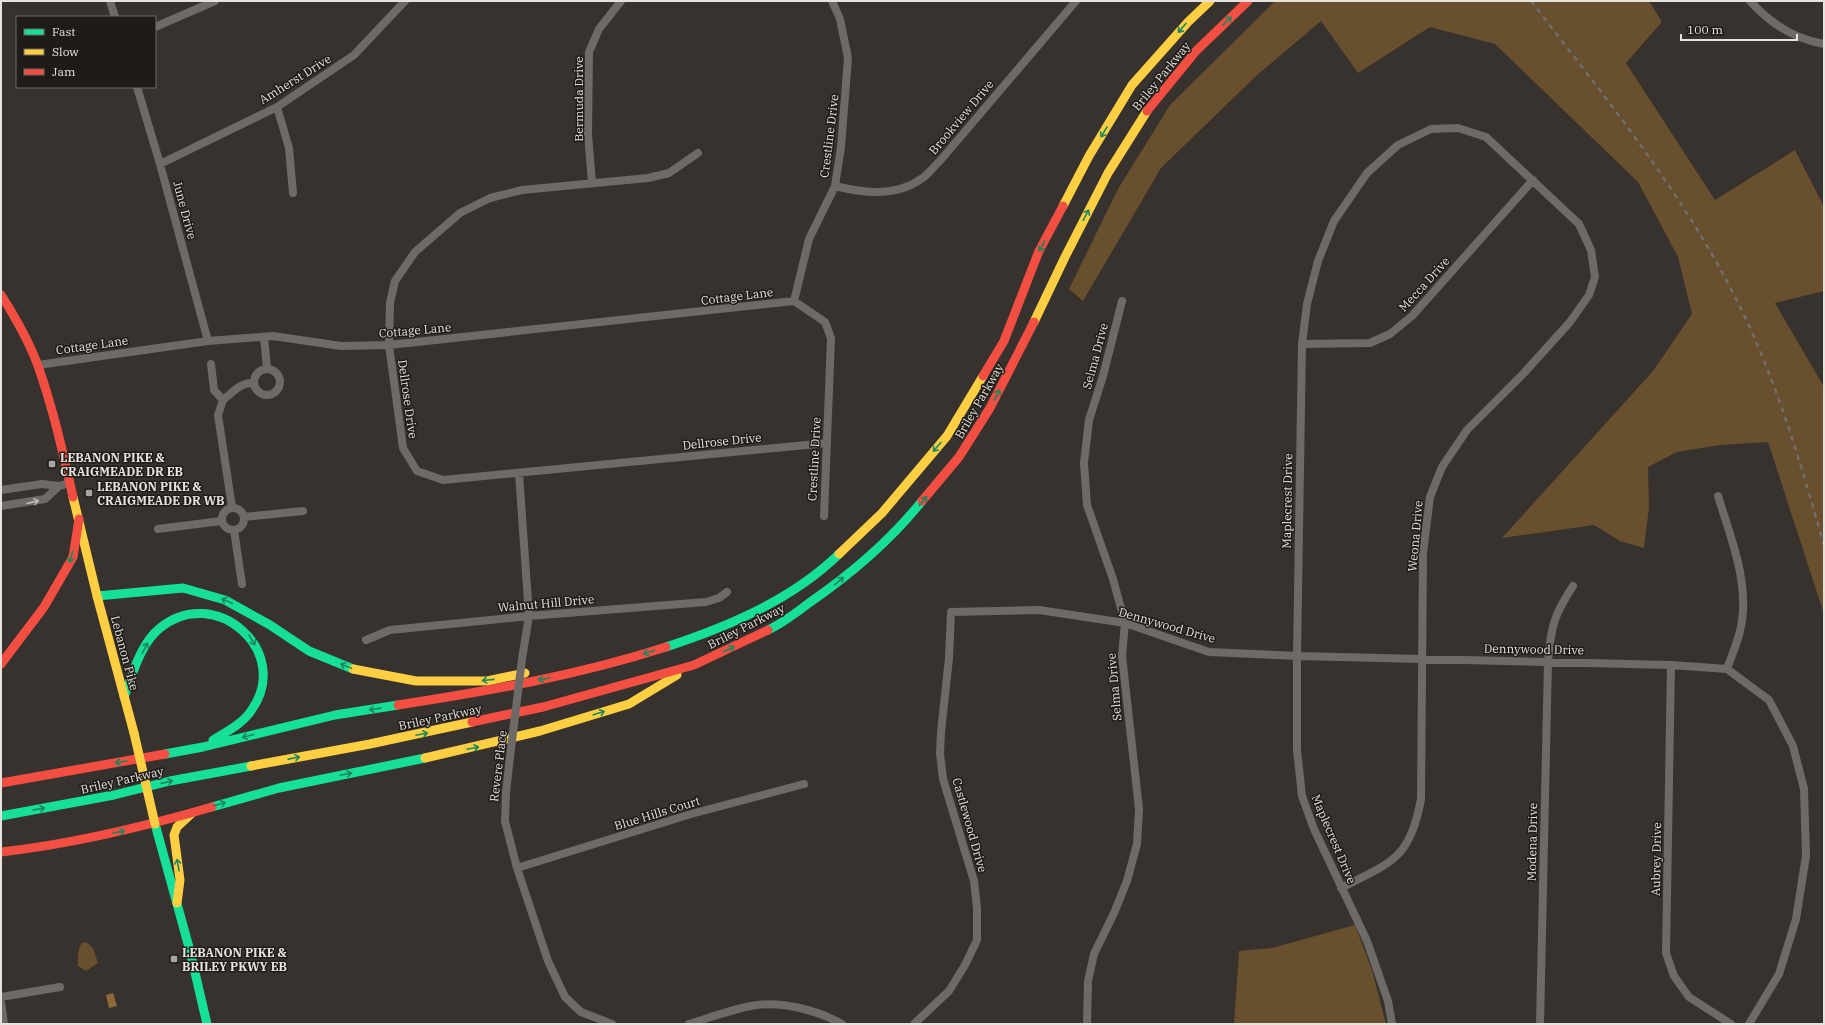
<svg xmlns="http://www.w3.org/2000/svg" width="1825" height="1025" font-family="'IBM Plex Serif',serif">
<rect width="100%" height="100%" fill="#37322d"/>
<path fill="#684f2e" d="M 1275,1 L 1649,1 L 1662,22 L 1626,63 L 1715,200 L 1795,150 L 1824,207 L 1824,291 L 1775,303 L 1824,387 L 1824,614 L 1768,442 L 1720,445 L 1677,452 L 1648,467 L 1649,508 L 1644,548 L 1620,541 L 1594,525 L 1502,538 L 1653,371 L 1692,314 L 1678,257 L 1638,182 L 1495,44 L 1430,27 L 1358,73 L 1321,21 L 1255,77 L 1161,168 L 1083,301 L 1069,289 L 1118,189 L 1170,105 Z
M 1355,925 L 1372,970 L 1386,1024 L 1234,1024 L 1239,951 L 1272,948 Z
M 86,942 L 93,948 L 98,963 L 86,971 L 78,966 C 78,959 77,949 82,943 Z"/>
<path fill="#8f6a38" d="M 113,993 L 117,1006 L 109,1008 L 106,995 Z"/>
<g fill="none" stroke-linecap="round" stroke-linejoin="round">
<path stroke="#6d6a68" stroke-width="8" d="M 110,1 L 115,17
M 1750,1 C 1770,23 1794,39 1824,44
M 155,27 L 215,1
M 137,87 L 160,164 L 208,341
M 277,107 L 289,148 L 293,193
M 698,153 L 669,173 L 648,178 L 522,190 L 490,198 L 460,213 L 415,252 L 395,281 L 390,303 L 389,345 L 403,448 L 417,471 L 443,480 L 827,443
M 160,164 L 277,107 L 354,55 L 405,1
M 592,183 L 588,134 L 589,52 L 599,29 L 621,1
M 835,186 C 863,193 896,197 921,179 C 928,175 933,167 939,162 L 1076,1
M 264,337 L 267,368
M 1302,344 L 1370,343 L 1390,334 L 1412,316 L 1533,180
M 211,364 L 214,390 L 223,400 L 218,415 L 232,507
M 38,365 L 208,341 L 273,336 L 341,346 L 389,345 L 794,301
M254 382a13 13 0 1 1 26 0a13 13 0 1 1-26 0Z
M 223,400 C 233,392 241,382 253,383
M 519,473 L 529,616 L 522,659
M 1,490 L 42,484 L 59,486 L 70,483
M 1718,496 C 1731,539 1751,585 1740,631 C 1737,644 1731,657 1727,669
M 1,506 L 45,499 L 59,486
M222 519a11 11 0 1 1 22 0a11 11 0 1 1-22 0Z
M 824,516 L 831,338 L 825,322 L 794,301 L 809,239 L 835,186 L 841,147 L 848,58 L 840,19 L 832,1
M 244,517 L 303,511
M 158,529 L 221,521
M 234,530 L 242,584
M 366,640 L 390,630 L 529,616 L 706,602 L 719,598 L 727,592
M 1671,665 L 1666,953 L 1674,976 L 1689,997 L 1731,1024
M 510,757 L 506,792 L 505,821 L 517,868 L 548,961 L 565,997 L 581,1012 L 612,1024
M 517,868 L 691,814 L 804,784
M 1341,888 C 1391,862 1410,860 1421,799 L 1423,553 L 1430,497 L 1442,467 L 1467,430 L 1524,373 L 1570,322 L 1589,295 L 1595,277 L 1591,250 L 1579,224 L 1486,137 L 1458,128 L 1431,129 L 1398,145 L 1367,173 L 1334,221 L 1318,261 L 1307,304 L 1302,344 L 1297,656 L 1297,750 L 1302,796 L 1314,829 L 1367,941 L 1388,1001 L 1392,1024
M 1,997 L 60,987
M 1,1002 L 4,1024
M 689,1024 C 709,1018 730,1010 751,1006 C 779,1000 817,1010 842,1024
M 914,1024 L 949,991 L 965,965 L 977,940 L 977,908 L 974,881 L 943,779 L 940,753 L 941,732 L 949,658 L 951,612 L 1039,610 L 1125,623 L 1209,652 L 1297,656 L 1671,665 L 1727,669 L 1769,700 L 1793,746 L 1804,789 L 1806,856 L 1796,919 L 1779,974 L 1749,1024
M 1087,1024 L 1088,981 L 1094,954 L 1114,913 L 1127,881 L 1137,844 L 1139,809 L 1122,656 L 1125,623 L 1113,579 L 1087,505 L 1084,463 L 1089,420 L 1103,376 L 1122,301
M 1540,1024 L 1548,661 C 1551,626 1554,615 1573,586"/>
<path stroke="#16e098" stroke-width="9" d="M 97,596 L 183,588 L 225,600 L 270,625 L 309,651 L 353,669
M 768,630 C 783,623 796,613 809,603 C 851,574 890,541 922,501
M 666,647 C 727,627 792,600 839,554
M 124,697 C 133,674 140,644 160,628 C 214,583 294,651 251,711 C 242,724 226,732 213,740
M 165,754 L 203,747 L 335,715 L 398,705
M 212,807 L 279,788 L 425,758
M 1,816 L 114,795 L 170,781 L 251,766
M 155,824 L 190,951 L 207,1024"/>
<path stroke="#ffcf43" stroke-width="9" d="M 1063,206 L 1089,156 L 1132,85 L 1188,22 L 1210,1
M 1034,322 L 1065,257 L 1108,173 L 1147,111
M 73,497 L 97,596 L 134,733
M 839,554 L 882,513 L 947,436 L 983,376
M 353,669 L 416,681 L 487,681 L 525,673
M 425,758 L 540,731 L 629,704 L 677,675
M 251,766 L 370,744 L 472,722
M 177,903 L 180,880 L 174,835 L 177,827 L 191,814"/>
<path stroke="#f24e42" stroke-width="9" d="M 1147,111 L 1196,51 L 1248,1
M 1,295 C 15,317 29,341 38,366 C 53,408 63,453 73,497
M 983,376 L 1004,341 L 1039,251 L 1063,206
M 922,501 L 959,457 L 990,408 L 1034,322
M 1,664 L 44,607 L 73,557 L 79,519
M 398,705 C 489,691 579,675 666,647
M 472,722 L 543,707 L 694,665 L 768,630
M 1,783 L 165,754
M 1,852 C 73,844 143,827 212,807"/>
<path stroke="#726e6c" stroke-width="2.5" stroke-dasharray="5 5" stroke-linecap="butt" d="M 1531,1 C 1608,101 1689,200 1744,315 C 1779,389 1802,467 1824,546"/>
<path stroke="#6d6a68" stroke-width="8" d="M 510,757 L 522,659"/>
<path stroke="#ffcf43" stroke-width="9" d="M 134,733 L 155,824"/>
</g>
<defs><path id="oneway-shaft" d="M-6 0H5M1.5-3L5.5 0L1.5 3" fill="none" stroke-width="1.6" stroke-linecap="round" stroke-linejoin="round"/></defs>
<g stroke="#1a875e">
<use href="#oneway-shaft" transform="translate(1227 21) rotate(-44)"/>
<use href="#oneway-shaft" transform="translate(1182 28) rotate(131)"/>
<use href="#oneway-shaft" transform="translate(1104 132) rotate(121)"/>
<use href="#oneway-shaft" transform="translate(1086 215) rotate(-62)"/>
<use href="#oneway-shaft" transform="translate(1042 246) rotate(117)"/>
<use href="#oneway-shaft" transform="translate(997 395) rotate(-62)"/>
<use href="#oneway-shaft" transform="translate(937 447) rotate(130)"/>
<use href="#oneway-shaft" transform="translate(923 501) rotate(-50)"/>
<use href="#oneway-shaft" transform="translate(71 557) rotate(108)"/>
<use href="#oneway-shaft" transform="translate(839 581) rotate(-40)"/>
<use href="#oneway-shaft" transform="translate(227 601) rotate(-155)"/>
<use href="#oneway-shaft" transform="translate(252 640) rotate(60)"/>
<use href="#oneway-shaft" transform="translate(145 648) rotate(-63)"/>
<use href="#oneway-shaft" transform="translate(729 649) rotate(-24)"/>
<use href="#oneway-shaft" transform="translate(649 652) rotate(162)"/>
<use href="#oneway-shaft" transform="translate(346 666) rotate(-158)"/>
<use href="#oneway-shaft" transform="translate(544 679) rotate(168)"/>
<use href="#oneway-shaft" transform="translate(488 680) rotate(174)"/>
<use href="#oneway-shaft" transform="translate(375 709) rotate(172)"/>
<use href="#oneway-shaft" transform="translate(599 713) rotate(-17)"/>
<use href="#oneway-shaft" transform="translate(422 734) rotate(-12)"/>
<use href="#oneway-shaft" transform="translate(248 736) rotate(166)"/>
<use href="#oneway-shaft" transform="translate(473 748) rotate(-12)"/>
<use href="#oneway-shaft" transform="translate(294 758) rotate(-11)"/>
<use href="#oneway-shaft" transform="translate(121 762) rotate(170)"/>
<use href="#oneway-shaft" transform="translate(346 774) rotate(-12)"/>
<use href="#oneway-shaft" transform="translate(167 782) rotate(-13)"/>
<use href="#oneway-shaft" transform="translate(220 804) rotate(-17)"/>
<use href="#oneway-shaft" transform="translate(39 809) rotate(-10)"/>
<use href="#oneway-shaft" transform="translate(119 832) rotate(-10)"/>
<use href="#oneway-shaft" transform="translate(178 865) rotate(-100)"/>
</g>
<use stroke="#bdb8b3" href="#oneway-shaft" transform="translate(33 502) rotate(-13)"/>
<g fill="#aaa49f" stroke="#1f1b17" stroke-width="1.5">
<rect x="48" y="460" width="8" height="8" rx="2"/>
<rect x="85" y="489" width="8" height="8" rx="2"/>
<rect x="170" y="955" width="8" height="8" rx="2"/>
</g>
<g text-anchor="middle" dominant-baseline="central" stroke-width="3" stroke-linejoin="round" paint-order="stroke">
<g font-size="12" fill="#e8e2dc" stroke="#1f1b17">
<text transform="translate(1161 76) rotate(-51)">Briley Parkway</text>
<text transform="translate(295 79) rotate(-32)">Amherst Drive</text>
<text transform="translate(578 99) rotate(-90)">Bermuda Drive</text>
<text transform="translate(961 117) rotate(-50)">Brookview Drive</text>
<text transform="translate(829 136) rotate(-83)">Crestline Drive</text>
<text transform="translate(185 210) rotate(75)">June Drive</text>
<text transform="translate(1424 284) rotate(-48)">Mecca Drive</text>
<text transform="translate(737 296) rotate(-7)">Cottage Lane</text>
<text transform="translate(415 330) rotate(-5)">Cottage Lane</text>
<text transform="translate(92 345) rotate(-8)">Cottage Lane</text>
<text transform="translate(1095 356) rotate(-75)">Selma Drive</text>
<text transform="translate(408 399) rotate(82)">Dellrose Drive</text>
<text transform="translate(979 401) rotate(-60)">Briley Parkway</text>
<text transform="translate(722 441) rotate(-6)">Dellrose Drive</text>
<text transform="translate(814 459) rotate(-87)">Crestline Drive</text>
<text transform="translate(1287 501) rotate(-89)">Maplecrest Drive</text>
<text transform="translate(1415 536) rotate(-85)">Weona Drive</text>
<text transform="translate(546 603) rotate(-5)">Walnut Hill Drive</text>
<text transform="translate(1167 625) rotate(16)">Dennywood Drive</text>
<text transform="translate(746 626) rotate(-27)">Briley Parkway</text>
<text transform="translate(1534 649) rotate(1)">Dennywood Drive</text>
<text transform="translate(125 653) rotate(75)">Lebanon Pike</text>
<text transform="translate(1114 687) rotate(-95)">Selma Drive</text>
<text transform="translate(440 717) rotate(-12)">Briley Parkway</text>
<text transform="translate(498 766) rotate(-83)">Revere Place</text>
<text transform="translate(122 780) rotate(-13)">Briley Parkway</text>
<text transform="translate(657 813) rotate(-17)">Blue Hills Court</text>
<text transform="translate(970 825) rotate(74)">Castlewood Drive</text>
<text transform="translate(1334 839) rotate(67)">Maplecrest Drive</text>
<text transform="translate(1532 842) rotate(-89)">Modena Drive</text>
<text transform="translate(1656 859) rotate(-89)">Aubrey Drive</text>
</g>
<g font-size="12" font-weight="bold" fill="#e8e2dc" stroke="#1f1b17" text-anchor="start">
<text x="60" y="457">LEBANON PIKE &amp;<tspan x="60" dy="14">CRAIGMEADE DR EB</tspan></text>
<text x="97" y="486">LEBANON PIKE &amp;<tspan x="97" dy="14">CRAIGMEADE DR WB</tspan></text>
<text x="182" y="952">LEBANON PIKE &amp;<tspan x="182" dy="14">BRILEY PKWY EB</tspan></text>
</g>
</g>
<rect width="1825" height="1025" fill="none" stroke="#e8e2dc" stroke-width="4"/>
<rect x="16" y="16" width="140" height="72" fill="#1f1b17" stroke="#6f6b66"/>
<rect x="24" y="29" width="20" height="6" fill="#16e098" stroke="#6f6b66"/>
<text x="52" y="36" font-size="12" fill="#e8e2dc">Fast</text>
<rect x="24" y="49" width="20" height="6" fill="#ffcf43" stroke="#6f6b66"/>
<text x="52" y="56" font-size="12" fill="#e8e2dc">Slow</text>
<rect x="24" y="69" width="20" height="6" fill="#f24e42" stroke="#6f6b66"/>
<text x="52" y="76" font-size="12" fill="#e8e2dc">Jam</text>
<path d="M1681 34v6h116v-6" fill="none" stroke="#e8e2dc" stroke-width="2"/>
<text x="1687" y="34" font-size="12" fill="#e8e2dc" stroke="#1f1b17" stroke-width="3" paint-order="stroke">100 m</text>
</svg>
